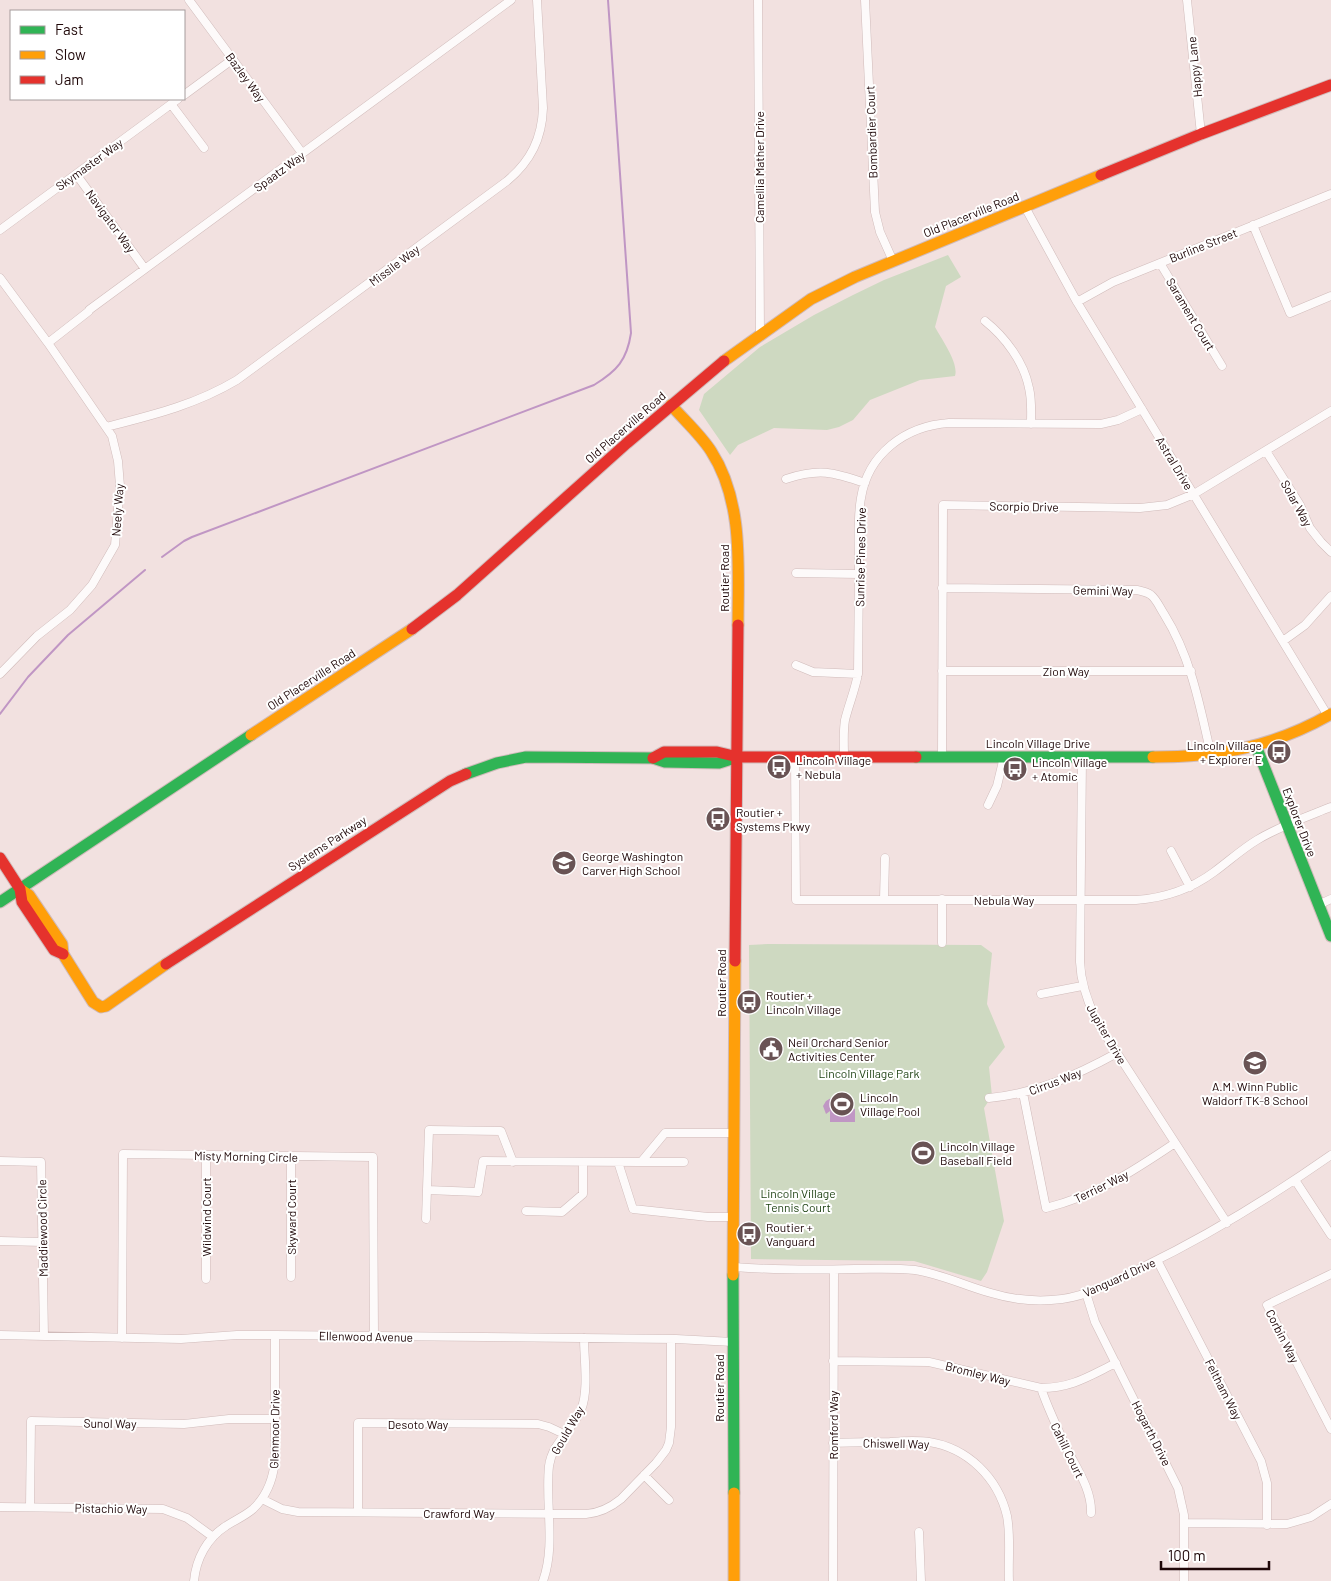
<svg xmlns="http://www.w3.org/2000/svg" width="1331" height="1581" font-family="Barlow,sans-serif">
<rect width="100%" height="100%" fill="#f2e1e0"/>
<path fill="#ced9c1" d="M 948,255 L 961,277 L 946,286 L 935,327 C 942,340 959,363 955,376 L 920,380 L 870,400 L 853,420 L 839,427 L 827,430 L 774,428 L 738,445 L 730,455 L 699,410 L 704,394 L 760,347 L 814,315 L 853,295 L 884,280 Z
M 768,944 L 981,945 L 992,953 L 987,1004 L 1005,1047 L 989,1067 L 992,1096 L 984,1108 L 1004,1221 L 987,1272 L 981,1281 L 914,1261 L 751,1259 L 749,945 Z"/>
<path fill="#c096c4" d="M 831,1098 L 837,1098 L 838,1108 L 855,1109 L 855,1122 L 830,1122 L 830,1111 L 826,1114 L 823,1106 L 826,1101 Z"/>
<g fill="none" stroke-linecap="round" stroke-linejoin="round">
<path stroke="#c096c4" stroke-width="2" d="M 162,557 L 184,541 L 192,537 L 594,385 C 617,371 627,360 631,333 L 608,0
M 0,714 L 28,677 L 68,635 L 145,570"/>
<defs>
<path id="street" d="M 189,0 L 302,153
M 758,0 L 760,334
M 865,0 L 875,212 L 880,232 L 893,261
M 1187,0 L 1201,134
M 184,95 L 233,59
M 171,104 L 204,148
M 76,174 L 145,269
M 1025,207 L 1077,302 L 1328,716
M 1253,225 L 1290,313 L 1331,296
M 0,230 L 178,99
M 1160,263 L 1222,366
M 0,278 L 48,343 L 112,436 L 118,461 L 120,486 L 115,545 L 92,585 L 70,610 L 37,636 L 0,674
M 1077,302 L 1113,282 L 1331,194
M 985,321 C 1005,337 1024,362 1029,388 C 1032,400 1031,412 1031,424
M 48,343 L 89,311 L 89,310 L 511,0
M 106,427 C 153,415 195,405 237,380 L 507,181 C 531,161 542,138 543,108 L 537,0
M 1266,451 L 1300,505 L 1310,528 L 1321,542 L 1331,552
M 786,479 C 819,468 833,472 865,483
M 796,573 L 859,574
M 942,588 L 1137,590 C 1142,591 1147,592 1151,595 C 1157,600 1160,608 1164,614 C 1191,657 1200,706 1211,755
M 1283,641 L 1305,625 L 1331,596
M 796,665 L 813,672 L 858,674
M 942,671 L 1191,671
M 844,756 C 844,744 843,732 845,720 C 849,704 855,690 858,674 C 858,638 859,603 859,567 C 859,545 857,520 861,498 C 868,454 905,426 949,423 L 1101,424 L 1118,420 L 1142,409
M 942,756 L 943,505 L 1140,508 L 1167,505 L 1194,494 L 1331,411
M 795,757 L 796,900 L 1136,900 C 1164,898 1191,889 1214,872 C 1229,861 1242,849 1257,840 C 1280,826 1306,817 1331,807
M 1082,757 L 1080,962 C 1081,985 1088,1004 1099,1025 L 1227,1223
M 988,805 L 997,786 L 1004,757
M 1171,851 L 1190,887
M 884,899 L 885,858
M 942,899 L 942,943
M 1318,905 L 1331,899
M 1041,994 L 1082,986
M 1023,1093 L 1046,1208 C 1097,1195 1132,1172 1175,1143
M 989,1098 C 1035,1094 1077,1075 1117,1053
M 206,1155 L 206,1279
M 291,1156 L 291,1277
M 0,1161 L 41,1162 L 44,1336
M 618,1162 L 633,1209 L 708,1217 L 734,1217
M 642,1162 L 684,1162
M 1295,1180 L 1331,1235
M 427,1190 L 478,1192 L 483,1161 L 641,1162 L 665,1133 L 734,1133
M 526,1211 L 562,1212 L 583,1194 L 583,1162
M 426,1219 L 429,1130 L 501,1131 L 513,1162
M 0,1241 L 43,1242
M 1157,1260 L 1261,1461 L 1267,1483 L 1267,1525
M 734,1267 C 774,1270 814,1270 855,1269 C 875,1269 895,1268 915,1270 C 942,1274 965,1286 991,1293 C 1014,1300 1039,1302 1062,1299 C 1091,1295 1117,1280 1143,1267 C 1209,1235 1271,1197 1331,1155
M 1331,1274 L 1267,1305 L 1331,1429
M 1086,1293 L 1095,1322 L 1178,1488 L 1184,1515 L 1184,1581
M 0,1335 L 181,1339 L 237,1335 L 275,1335 L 676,1339 L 733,1342
M 122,1338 L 123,1154 L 373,1157 L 374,1336
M 833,1361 L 929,1362 L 1041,1388 C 1072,1388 1089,1376 1116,1363
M 1041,1388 C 1048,1409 1058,1429 1067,1449 C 1077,1469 1092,1490 1091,1513
M 833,1443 C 852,1442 871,1442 890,1442 C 903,1441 916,1440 929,1442 C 968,1448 998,1478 1007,1516 C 1011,1537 1008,1560 1009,1581
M 644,1475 L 669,1500
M 262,1499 L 282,1509 L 298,1512 L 586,1514 C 600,1513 610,1508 621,1499 L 656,1463 L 666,1450 L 669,1443 L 671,1427 L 671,1339
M 0,1507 L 163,1509 L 187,1518 L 213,1537
M 30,1507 L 31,1421 L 184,1424 L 229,1419 L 275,1419
M 358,1512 L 358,1423 L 538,1424 L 549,1427 L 564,1434
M 1184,1523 L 1287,1524 L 1311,1517 L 1331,1504
M 919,1532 L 921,1581
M 194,1581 C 196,1559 207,1538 226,1526 C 235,1520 245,1516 253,1509 C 267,1496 273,1479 275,1461 L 275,1335
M 543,1581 C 556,1545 545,1504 549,1466 C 552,1443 572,1431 581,1410 C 589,1390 584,1359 584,1338
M 833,1581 L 834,1270"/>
<path id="fast" d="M 1256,746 L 1331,936
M 916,757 L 1153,757
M 466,774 L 497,763 L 526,757 L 653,758 L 665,762 L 719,763 L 738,757
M 0,902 L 251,735
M 733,1275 L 734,1493"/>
<path id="slow" d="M 724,361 L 811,299 L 855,277 L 1101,175
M 671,405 C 684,420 700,434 711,451 C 744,502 738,567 738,625
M 251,735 L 412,629
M 1153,757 C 1218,757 1274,747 1331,714
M 20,889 L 29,895 L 62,944 L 63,954 L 93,1002 L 101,1007 L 106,1006 L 166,964
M 733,1275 L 735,961
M 734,1493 L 734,1581"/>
<path id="jam" d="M 1101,175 L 1201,134 L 1331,85
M 412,629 L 457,595 L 627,443 L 724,361
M 653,758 L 664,752 L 717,752 L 738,757 L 916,757
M 0,858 L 20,889 L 22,902 L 54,950 L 63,954
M 735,961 L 738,625
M 166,964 L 450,781 L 466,774"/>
</defs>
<use href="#street" stroke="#d0bbba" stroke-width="9"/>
<use href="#fast" stroke="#d0bbba" stroke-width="13"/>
<use href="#slow" stroke="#d0bbba" stroke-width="13"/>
<use href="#jam" stroke="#d0bbba" stroke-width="13"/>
<use href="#street" stroke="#fdfafa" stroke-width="8"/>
<use href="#fast" stroke="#30b455" stroke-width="11"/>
<use href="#slow" stroke="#ff9f0a" stroke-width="11"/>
<use href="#jam" stroke="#e5322d" stroke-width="11"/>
</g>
<defs>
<symbol id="bus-disc" viewBox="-11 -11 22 22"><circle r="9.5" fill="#695354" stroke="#fff"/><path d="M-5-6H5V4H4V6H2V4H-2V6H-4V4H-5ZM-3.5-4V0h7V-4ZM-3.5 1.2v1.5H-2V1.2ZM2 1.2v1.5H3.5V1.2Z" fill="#fff"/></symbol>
<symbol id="school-disc" viewBox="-11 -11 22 22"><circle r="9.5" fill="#695354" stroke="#fff"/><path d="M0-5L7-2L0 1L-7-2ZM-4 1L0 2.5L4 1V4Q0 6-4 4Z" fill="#fff"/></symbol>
<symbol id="civic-disc" viewBox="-11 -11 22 22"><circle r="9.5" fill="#695354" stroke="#fff"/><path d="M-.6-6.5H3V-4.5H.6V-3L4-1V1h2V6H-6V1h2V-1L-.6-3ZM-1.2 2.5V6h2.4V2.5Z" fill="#fff"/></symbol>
<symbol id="stadium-disc" viewBox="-11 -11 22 22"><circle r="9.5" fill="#695354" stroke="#fff"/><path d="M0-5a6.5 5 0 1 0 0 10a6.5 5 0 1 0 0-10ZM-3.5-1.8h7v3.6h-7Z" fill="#fff"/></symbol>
</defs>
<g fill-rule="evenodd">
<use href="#bus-disc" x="1265" y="738" width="28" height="28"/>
<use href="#bus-disc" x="765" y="753" width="28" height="28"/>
<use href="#bus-disc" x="1001" y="755" width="28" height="28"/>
<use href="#bus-disc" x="704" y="805" width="28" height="28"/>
<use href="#school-disc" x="550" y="849" width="28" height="28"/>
<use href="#bus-disc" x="735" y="988" width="28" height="28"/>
<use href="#civic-disc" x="757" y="1035" width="28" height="28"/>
<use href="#school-disc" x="1241" y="1049" width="28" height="28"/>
<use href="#stadium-disc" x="828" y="1090" width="28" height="28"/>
<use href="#stadium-disc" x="909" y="1139" width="28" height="28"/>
<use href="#bus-disc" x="735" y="1220" width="28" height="28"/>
</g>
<g text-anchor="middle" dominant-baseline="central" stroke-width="4" stroke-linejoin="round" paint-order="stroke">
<g font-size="12" fill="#1f0708" stroke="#fff">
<text transform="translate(1194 67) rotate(-96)">Happy Lane</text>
<text transform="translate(246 77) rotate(54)">Bazley Way</text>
<text transform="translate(871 132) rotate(-92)">Bombardier Court</text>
<text transform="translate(89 164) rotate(-36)">Skymaster Way</text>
<text transform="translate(759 167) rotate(-90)">Camellia Mather Drive</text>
<text transform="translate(279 171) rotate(-36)">Spaatz Way</text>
<text transform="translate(971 214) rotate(-22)">Old Placerville Road</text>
<text transform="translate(111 221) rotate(54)">Navigator Way</text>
<text transform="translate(1203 245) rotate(-22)">Burline Street</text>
<text transform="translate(394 265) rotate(-37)">Missile Way</text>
<text transform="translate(1191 314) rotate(59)">Sarament Court</text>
<text transform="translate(625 427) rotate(-41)">Old Placerville Road</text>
<text transform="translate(1175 463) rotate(59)">Astral Drive</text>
<text transform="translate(1297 503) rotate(61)">Solar Way</text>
<text transform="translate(1024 506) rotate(1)">Scorpio Drive</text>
<text transform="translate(117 510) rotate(-86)">Neely Way</text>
<text transform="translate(860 557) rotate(-89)">Sunrise Pines Drive</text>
<text transform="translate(724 578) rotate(-90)">Routier Road</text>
<text transform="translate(1103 590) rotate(1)">Gemini Way</text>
<text x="1066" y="671">Zion Way</text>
<text transform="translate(311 679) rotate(-33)">Old Placerville Road</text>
<text x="1038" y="743">Lincoln Village Drive</text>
<text transform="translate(1300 822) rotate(69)">Explorer Drive</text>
<text transform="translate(327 843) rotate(-33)">Systems Parkway</text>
<text x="1004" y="900">Nebula Way</text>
<text transform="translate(721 983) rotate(-90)">Routier Road</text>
<text transform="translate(1107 1034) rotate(60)">Jupiter Drive</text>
<text transform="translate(1055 1081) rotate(-21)">Cirrus Way</text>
<text transform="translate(246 1156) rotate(1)">Misty Morning Circle</text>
<text transform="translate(1101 1186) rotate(-26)">Terrier Way</text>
<text transform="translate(206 1217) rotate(-90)">Wildwind Court</text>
<text transform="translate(291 1217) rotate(-90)">Skyward Court</text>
<text transform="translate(42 1228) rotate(-91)">Maddiewood Circle</text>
<text transform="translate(1119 1277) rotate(-24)">Vanguard Drive</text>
<text transform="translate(366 1336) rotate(1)">Ellenwood Avenue</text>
<text transform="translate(1283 1336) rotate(63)">Corbin Way</text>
<text transform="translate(978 1373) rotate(14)">Bromley Way</text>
<text transform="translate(719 1388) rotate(-90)">Routier Road</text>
<text transform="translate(1224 1389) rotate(63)">Feltham Way</text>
<text transform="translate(110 1423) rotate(1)">Sunol Way</text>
<text x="418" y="1424">Desoto Way</text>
<text transform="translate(833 1425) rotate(-90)">Romford Way</text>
<text transform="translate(274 1429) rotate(-89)">Glenmoor Drive</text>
<text transform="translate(567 1430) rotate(-60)">Gould Way</text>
<text transform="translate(1152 1433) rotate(63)">Hogarth Drive</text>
<text transform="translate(896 1443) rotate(1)">Chiswell Way</text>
<text transform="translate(1068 1450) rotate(64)">Cahill Court</text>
<text transform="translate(111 1508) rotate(1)">Pistachio Way</text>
<text x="459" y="1513">Crawford Way</text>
</g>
<g font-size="12" fill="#1f0708" stroke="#fff" text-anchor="start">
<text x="1262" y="745" text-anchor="end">Lincoln Village<tspan x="1262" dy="14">+ Explorer E</tspan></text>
<text x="796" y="760">Lincoln Village<tspan x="796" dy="14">+ Nebula</tspan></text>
<text x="1032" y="762">Lincoln Village<tspan x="1032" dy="14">+ Atomic</tspan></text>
<text x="736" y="812">Routier +<tspan x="736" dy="14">Systems Pkwy</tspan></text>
<text x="582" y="856">George Washington<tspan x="582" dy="14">Carver High School</tspan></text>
<text x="766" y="995">Routier +<tspan x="766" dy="14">Lincoln Village</tspan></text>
<text x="788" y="1042">Neil Orchard Senior<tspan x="788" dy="14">Activities Center</tspan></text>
<text x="1255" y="1086" text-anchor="middle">A.M. Winn Public<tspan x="1255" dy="14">Waldorf TK-8 School</tspan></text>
<text x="860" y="1097">Lincoln<tspan x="860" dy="14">Village Pool</tspan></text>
<text x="940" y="1146">Lincoln Village<tspan x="940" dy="14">Baseball Field</tspan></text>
<text x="766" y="1227">Routier +<tspan x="766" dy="14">Vanguard</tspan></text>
</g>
<g font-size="12" fill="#1a3e0f" stroke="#fff">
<text x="869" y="1073">Lincoln Village Park</text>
<text x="798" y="1193">Lincoln Village<tspan x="798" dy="14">Tennis Court</tspan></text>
</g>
</g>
<rect x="10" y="10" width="175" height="90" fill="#ffffff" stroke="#a59c9c"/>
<rect x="20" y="26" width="25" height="8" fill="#30b455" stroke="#a59c9c"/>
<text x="55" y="35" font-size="15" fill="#1f0708">Fast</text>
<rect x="20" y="51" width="25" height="8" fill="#ff9f0a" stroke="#a59c9c"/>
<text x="55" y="60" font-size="15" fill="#1f0708">Slow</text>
<rect x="20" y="76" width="25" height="8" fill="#e5322d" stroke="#a59c9c"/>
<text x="55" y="85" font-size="15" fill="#1f0708">Jam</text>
<path d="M1161 1561v8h108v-8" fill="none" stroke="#1f0708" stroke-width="2.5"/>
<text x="1168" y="1561" font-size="15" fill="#1f0708" stroke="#ffffff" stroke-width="4" paint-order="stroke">100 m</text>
</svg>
